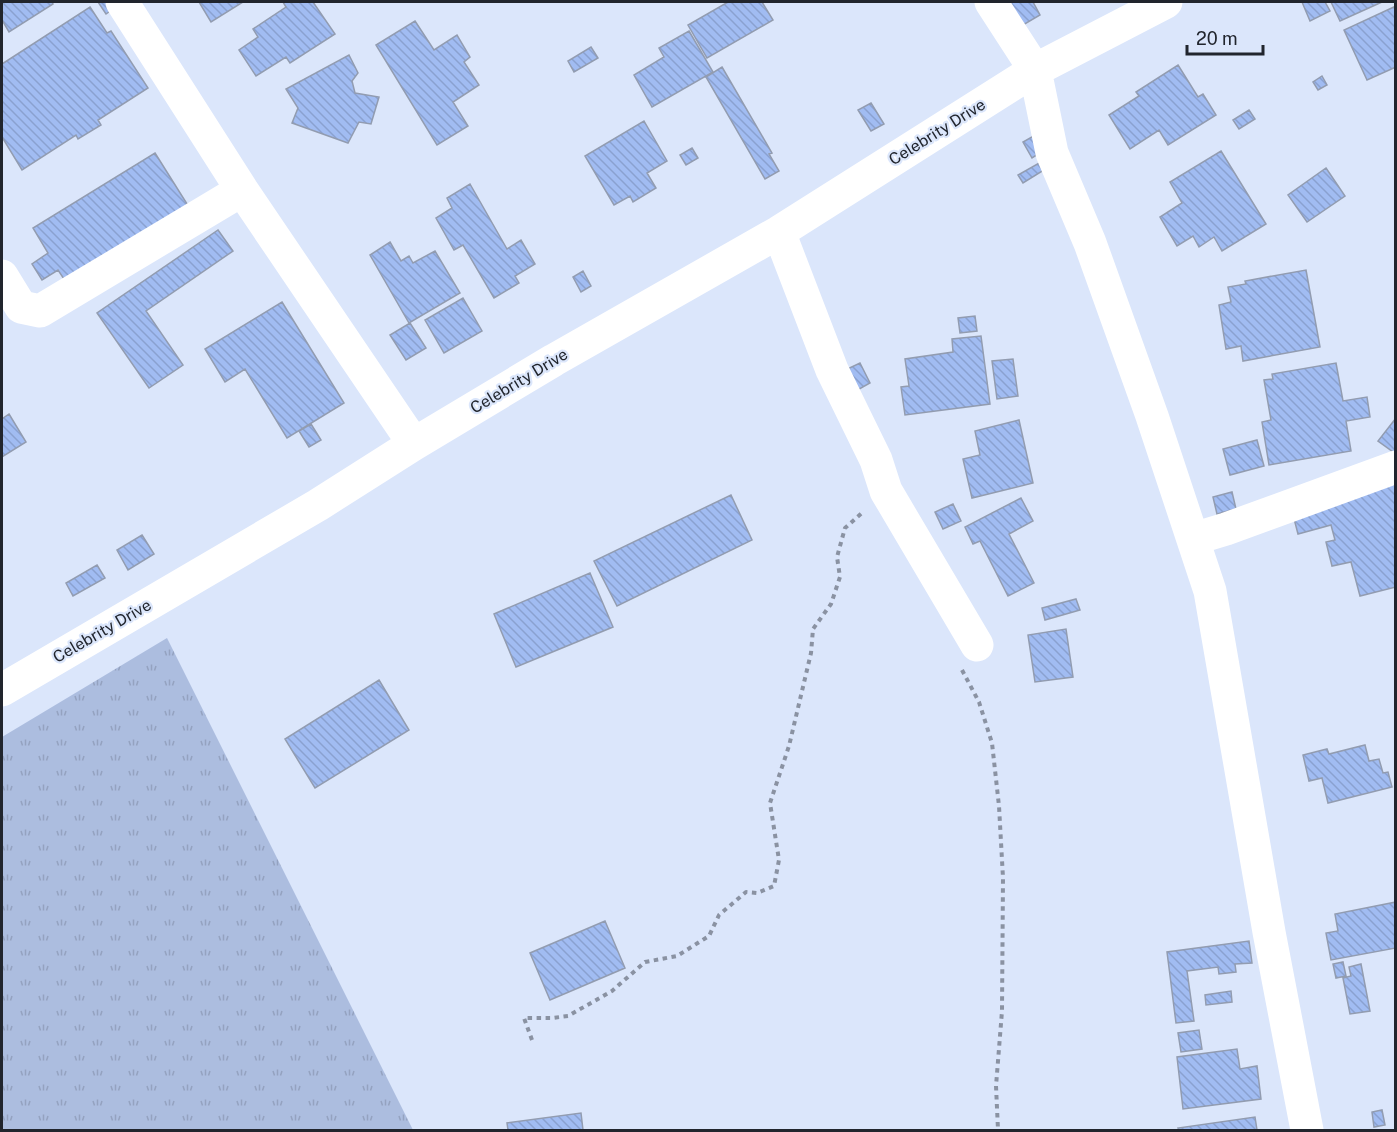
<svg xmlns="http://www.w3.org/2000/svg" width="1397" height="1132" font-family="'Public Sans',sans-serif">
<defs>
<pattern id="grass-tufts" width="24" height="20" patternUnits="userSpaceOnUse" patternTransform="scale(1.5)"><rect width="24" height="20" fill="#acbddf"/><path d="M3 7l-1-3M5 7V3M7 7l1-3M15 17l-1-3M17 17v-4M19 17l1-3" fill="none" stroke="#94a2c0"/></pattern>
<pattern id="building-back-hatch" width="6" height="6" patternUnits="userSpaceOnUse" patternTransform="scale(1.5)"><rect width="6" height="6" fill="#a1bcf2"/><path d="M-1 5l2 2M0 0l6 6M5-1l2 2" fill="none" stroke="#8aa1d0"/></pattern>
</defs>
<rect width="100%" height="100%" fill="#dbe6fb"/>
<path fill="url(#grass-tufts)" d="M 167,638 L 413,1130 L 2,1130 L 2,737 Z"/>
<path fill="url(#building-back-hatch)" stroke="#929cb0" stroke-width="1.5" d="M 2,2 L 52,2 L 53,4 L 9,32 L 2,20 Z
M 98,2 L 117,2 L 120,4 L 106,14 Z
M 199,2 L 243,2 L 211,22 Z
M 283,2 L 313,2 L 335,34 L 290,63 L 286,57 L 256,76 L 239,50 L 258,37 L 253,29 L 286,7 Z
M 728,2 L 762,2 L 773,20 L 707,58 L 688,25 Z
M 1014,2 L 1033,2 L 1040,15 L 1023,25 L 1010,3 Z
M 1302,2 L 1325,2 L 1330,11 L 1310,21 Z
M 1331,2 L 1382,2 L 1340,21 Z
M 1396,6 L 1396,67 L 1367,80 L 1344,30 Z
M 90,7 L 107,33 L 111,31 L 148,88 L 98,120 L 101,125 L 78,139 L 76,135 L 22,170 L 2,137 L 2,64 Z
M 415,21 L 434,50 L 457,35 L 470,57 L 464,62 L 479,85 L 453,102 L 468,126 L 437,145 L 376,45 Z
M 689,31 L 713,72 L 652,107 L 634,75 L 664,57 L 659,48 Z
M 591,47 L 598,58 L 574,72 L 568,61 Z
M 349,55 L 358,73 L 352,81 L 355,93 L 379,97 L 371,124 L 359,122 L 348,143 L 292,123 L 298,108 L 286,89 Z
M 1178,65 L 1198,97 L 1203,94 L 1216,115 L 1168,145 L 1159,130 L 1130,149 L 1109,115 L 1139,96 L 1136,92 Z
M 722,67 L 772,153 L 769,154 L 779,171 L 765,179 L 706,77 Z
M 1322,76 L 1327,85 L 1318,90 L 1313,82 Z
M 871,103 L 884,124 L 871,131 L 858,110 Z
M 1249,110 L 1255,119 L 1239,129 L 1233,120 Z
M 644,121 L 667,161 L 647,173 L 656,188 L 633,202 L 630,196 L 614,205 L 585,156 Z
M 1037,134 L 1046,149 L 1032,158 L 1023,142 Z
M 692,148 L 698,158 L 686,165 L 680,155 Z
M 1221,151 L 1266,224 L 1222,251 L 1214,237 L 1199,247 L 1193,236 L 1177,246 L 1160,217 L 1182,203 L 1170,182 Z
M 155,153 L 194,215 L 72,291 L 58,270 L 42,280 L 32,264 L 48,253 L 33,228 Z
M 1048,158 L 1052,165 L 1023,183 L 1018,175 Z
M 1326,168 L 1345,196 L 1307,222 L 1288,195 Z
M 470,184 L 507,249 L 521,240 L 535,264 L 515,276 L 519,283 L 494,298 L 463,245 L 454,250 L 436,218 L 452,208 L 447,198 Z
M 218,230 L 233,251 L 146,311 L 183,365 L 149,388 L 97,313 Z
M 390,242 L 401,261 L 409,256 L 413,263 L 435,251 L 460,293 L 409,323 L 370,255 Z
M 1306,270 L 1320,347 L 1243,361 L 1241,346 L 1226,349 L 1219,305 L 1231,302 L 1228,287 L 1246,284 L 1245,281 Z
M 583,271 L 591,286 L 581,292 L 573,277 Z
M 463,298 L 482,331 L 444,353 L 425,320 Z
M 282,302 L 344,403 L 287,438 L 245,369 L 225,382 L 205,349 Z
M 975,316 L 977,331 L 960,333 L 958,318 Z
M 410,323 L 426,348 L 406,360 L 390,335 Z
M 981,336 L 990,404 L 905,415 L 901,387 L 909,386 L 905,359 L 953,352 L 952,339 Z
M 1013,359 L 1018,396 L 997,399 L 992,361 Z
M 860,363 L 870,383 L 854,392 L 843,371 Z
M 1336,363 L 1343,401 L 1367,397 L 1370,417 L 1346,421 L 1351,451 L 1269,465 L 1262,422 L 1271,420 L 1264,380 L 1273,379 L 1272,374 Z
M 9,414 L 26,442 L 2,457 L 2,419 Z
M 1396,418 L 1396,454 L 1378,441 Z
M 1019,420 L 1033,483 L 972,498 L 963,459 L 980,455 L 975,431 Z
M 311,424 L 321,440 L 309,447 L 299,431 Z
M 1257,440 L 1264,466 L 1230,475 L 1223,449 Z
M 1396,481 L 1396,587 L 1360,596 L 1351,562 L 1332,566 L 1326,542 L 1335,540 L 1331,525 L 1298,534 L 1291,507 Z
M 1232,492 L 1236,509 L 1217,514 L 1213,497 Z
M 731,495 L 752,540 L 617,606 L 594,561 Z
M 1021,498 L 1033,521 L 1009,534 L 1034,583 L 1008,596 L 980,541 L 973,544 L 965,527 Z
M 953,504 L 961,521 L 943,529 L 935,512 Z
M 142,535 L 154,554 L 128,570 L 117,550 Z
M 97,565 L 105,578 L 73,596 L 66,583 Z
M 590,573 L 613,627 L 516,667 L 494,614 Z
M 1076,599 L 1080,610 L 1045,620 L 1042,608 Z
M 1066,629 L 1073,677 L 1035,682 L 1028,635 Z
M 379,680 L 409,730 L 315,788 L 285,739 Z
M 1365,745 L 1369,761 L 1379,759 L 1383,773 L 1388,772 L 1392,787 L 1328,803 L 1322,778 L 1309,781 L 1303,755 L 1327,749 L 1329,754 Z
M 1396,902 L 1396,948 L 1331,960 L 1326,933 L 1338,931 L 1335,914 Z
M 605,921 L 625,968 L 550,1000 L 530,953 Z
M 1249,941 L 1252,963 L 1235,964 L 1236,972 L 1219,974 L 1218,967 L 1187,971 L 1194,1021 L 1176,1023 L 1167,952 Z
M 1343,962 L 1346,976 L 1336,978 L 1333,964 Z
M 1361,964 L 1370,1011 L 1350,1014 L 1343,978 L 1351,976 L 1349,967 Z
M 1231,991 L 1232,1002 L 1206,1005 L 1205,995 Z
M 1199,1030 L 1202,1049 L 1181,1052 L 1178,1033 Z
M 1237,1049 L 1240,1069 L 1257,1066 L 1261,1099 L 1183,1109 L 1177,1057 Z
M 1382,1110 L 1385,1125 L 1374,1127 L 1372,1112 Z
M 581,1113 L 583,1130 L 508,1130 L 507,1123 Z
M 1255,1117 L 1257,1130 L 1179,1130 L 1178,1128 Z"/>
<g fill="none" stroke-linecap="round" stroke-linejoin="round">
<path stroke="#8a92a2" stroke-width="4" stroke-dasharray="4.5 4.5" stroke-linecap="butt" d="M 962,670 L 979,702 L 992,743 L 999,806 L 1003,878 L 1002,1011 L 996,1086 L 998,1130
M 532,1040 L 524,1018 L 552,1018 L 568,1016 L 612,991 L 645,962 L 677,956 L 709,936 L 719,915 L 746,892 L 757,893 L 774,886 L 779,860 L 770,803 L 789,746 L 811,653 L 813,629 L 831,604 L 840,577 L 837,557 L 845,528 L 864,511"/>
<path stroke="#fff" stroke-width="33" d="M 122,2 L 242,190 L 414,444
M 991,2 L 1035,70 L 1052,153 L 1090,243 L 1152,416 L 1210,591 L 1269,932 L 1307,1130
M 779,232 L 832,370 L 876,460 L 886,491 L 977,645
M 2,276 L 21,307 L 40,311 L 242,190
M 1193,539 L 1226,529 L 1396,467
M 2,690 L 318,505 L 414,444 L 554,360 L 779,232 L 1035,70 L 1166,2"/>
</g>
<g text-anchor="middle" dominant-baseline="central" stroke-width="4.5" stroke-linejoin="round" paint-order="stroke">
<g font-size="16" fill="#21252d" stroke="#dbe6fb">
<text transform="translate(937 132) rotate(-32)">Celebrity Drive</text>
<text transform="translate(519 381) rotate(-31)">Celebrity Drive</text>
<text transform="translate(102 631) rotate(-30)">Celebrity Drive</text>
</g>
</g>
<rect width="1397" height="1132" fill="none" stroke="#21252d" stroke-width="6"/>
<path d="M1187 45v9h76v-9" fill="none" stroke="#21252d" stroke-width="3"/>
<text x="1196" y="45" font-size="18" fill="#21252d" stroke="#dbe6fb" stroke-width="4.5" paint-order="stroke">20 m</text>
</svg>
